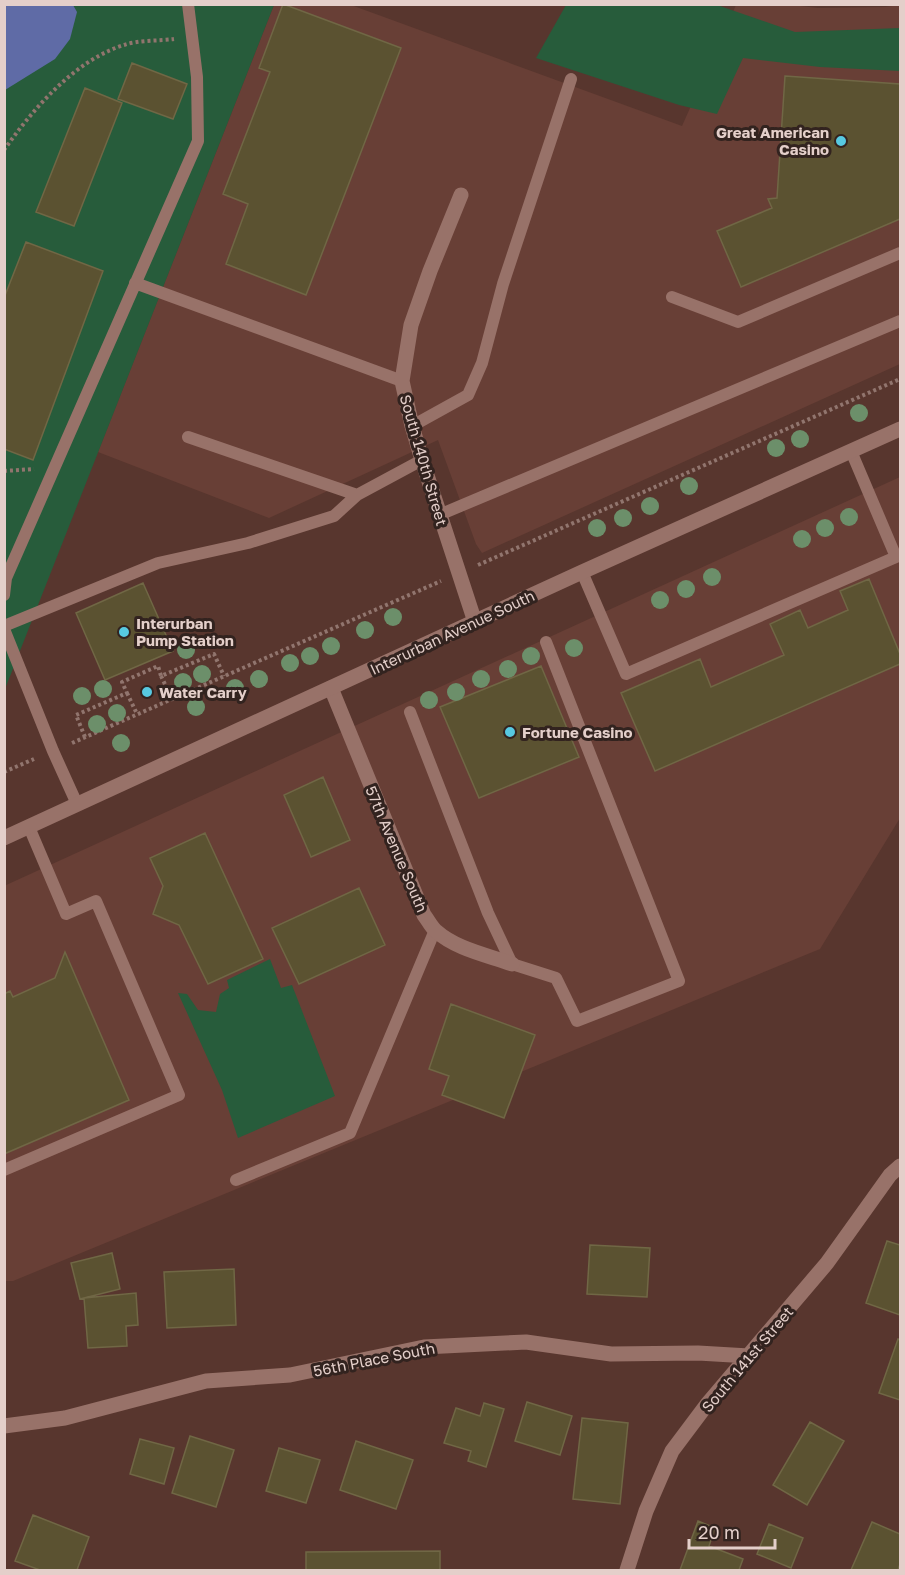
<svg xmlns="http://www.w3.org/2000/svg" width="905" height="1575" font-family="'Golos Text',sans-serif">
<rect width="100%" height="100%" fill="#58362e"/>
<path fill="#683f36" d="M 782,4 L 818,8 L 885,7 L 900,5 L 900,364 L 482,553 L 476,544 L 438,440 L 269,518 L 98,452 L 274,5 L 351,5 L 682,126 L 736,5 Z
M 900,477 L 900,818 L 820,949 L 13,1281 L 5,1281 L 4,886 Z"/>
<path fill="#275c3b" d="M 5,5 L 274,5 L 5,689 Z
M 566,5 L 717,5 L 795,32 L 900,28 L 900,71 L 820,67 L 743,58 L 717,114 L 679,105 L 536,58 Z
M 270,959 L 281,988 L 292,985 L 335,1096 L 238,1138 L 222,1090 L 178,993 L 187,994 L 198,1010 L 216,1012 L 220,994 L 229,988 L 227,980 Z"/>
<path fill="#5f6ba6" d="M 5,4 L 73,5 L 77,12 L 70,39 L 55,59 L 5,90 Z"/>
<path fill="#5b5231" stroke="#706745" stroke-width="1.5" d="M 283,4 L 401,48 L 306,295 L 226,264 L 248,204 L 223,194 L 270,72 L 259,68 Z
M 132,63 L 187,84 L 173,119 L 118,99 Z
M 785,76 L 900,84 L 900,219 L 741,287 L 717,231 L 772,208 L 768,199 L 777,198 Z
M 85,88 L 122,103 L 74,226 L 36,212 Z
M 26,242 L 103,271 L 33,460 L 4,449 L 4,298 Z
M 869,579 L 900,654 L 900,664 L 655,771 L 621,693 L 700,659 L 711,687 L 784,655 L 770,624 L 800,610 L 808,628 L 848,610 L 840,591 Z
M 143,583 L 173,651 L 105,680 L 76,613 Z
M 541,666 L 579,757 L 479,798 L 440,707 Z
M 323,777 L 350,840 L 311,857 L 284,795 Z
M 205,833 L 263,959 L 208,984 L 179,925 L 153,914 L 163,886 L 150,858 Z
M 359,888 L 385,945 L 299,984 L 272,928 Z
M 65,952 L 129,1100 L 4,1154 L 4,994 L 10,991 L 13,997 L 55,978 Z
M 451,1004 L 535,1035 L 504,1118 L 442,1095 L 449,1076 L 429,1069 Z
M 887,1241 L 900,1245 L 900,1315 L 866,1303 Z
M 590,1245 L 650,1248 L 647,1297 L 587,1294 Z
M 112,1253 L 120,1289 L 80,1299 L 71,1263 Z
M 234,1269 L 236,1325 L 167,1328 L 164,1272 Z
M 136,1293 L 138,1325 L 126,1326 L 127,1346 L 88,1348 L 84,1298 Z
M 898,1339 L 900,1340 L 900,1400 L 879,1393 Z
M 527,1402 L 572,1416 L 560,1455 L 515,1441 Z
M 484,1403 L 504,1409 L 486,1467 L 468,1461 L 471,1451 L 444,1443 L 456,1408 L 480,1416 Z
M 582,1418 L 628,1423 L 620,1504 L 573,1499 Z
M 810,1422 L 844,1441 L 807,1505 L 773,1485 Z
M 190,1436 L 234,1450 L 216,1507 L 172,1493 Z
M 140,1439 L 174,1448 L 164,1484 L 130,1474 Z
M 356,1441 L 413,1460 L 396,1509 L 340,1490 Z
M 279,1448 L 320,1460 L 306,1503 L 266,1491 Z
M 33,1515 L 89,1537 L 77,1570 L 40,1570 L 15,1561 Z
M 698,1521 L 715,1528 L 709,1546 L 743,1559 L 739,1570 L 680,1570 Z
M 872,1522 L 900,1534 L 900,1564 L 898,1570 L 851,1570 Z
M 769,1524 L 803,1538 L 791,1568 L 757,1554 Z
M 440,1551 L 440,1570 L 306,1570 L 306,1552 Z"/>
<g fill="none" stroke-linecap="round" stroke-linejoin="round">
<path stroke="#91756e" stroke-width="4" stroke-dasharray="3 3" stroke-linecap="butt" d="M 4,150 C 33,109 75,60 124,45 C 138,40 159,41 174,39
M 4,471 L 34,469
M 478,565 L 900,379
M 161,676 L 172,699
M 127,693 L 137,714
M 85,737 L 76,715 L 127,693 L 122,682 L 158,666 L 161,676 L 214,654 L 224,676
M 72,743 L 441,581
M 4,772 L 34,759"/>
<path stroke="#987269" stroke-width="12" d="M 135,283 L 402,381
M 672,297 L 738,322 L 900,253
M 412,426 L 468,395 L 482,363 L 503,284 L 571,79
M 188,437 L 357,495 L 422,460
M 439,515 L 900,321
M 582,572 L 626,674 L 896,557 L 851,451
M 4,595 L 6,578 L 198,141 L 197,77 L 188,4
M 4,626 L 158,563 L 248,543 L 334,516 L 357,495
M 4,629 L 53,751 L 77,804
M 410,712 L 488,913 L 512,964 L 556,978 L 577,1021 L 679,981 L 546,642
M 4,1170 L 179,1095 L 96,901 L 66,914 L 29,827
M 236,1180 L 350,1133 L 435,930"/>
<path stroke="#987269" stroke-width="15" d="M 461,195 L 430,271 L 411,325 L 402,381 L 412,426 L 422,460 L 475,622
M 331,688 L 424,915 C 428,920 431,927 436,931 C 456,949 487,955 512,964
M 4,1426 L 65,1418 L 206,1381 L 290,1375 L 424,1347 L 526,1342 L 611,1354 L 698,1353 L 749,1356
M 627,1570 L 646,1511 L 672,1451 L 708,1403 L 827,1263 L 890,1175 L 900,1166"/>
<path stroke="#987269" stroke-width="15" d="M 4,838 L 582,572 L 900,429"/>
</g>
<g fill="#6c8f6a">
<circle cx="859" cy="413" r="9"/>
<circle cx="800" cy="439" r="9"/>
<circle cx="776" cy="448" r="9"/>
<circle cx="689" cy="486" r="9"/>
<circle cx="650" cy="506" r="9"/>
<circle cx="849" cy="517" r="9"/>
<circle cx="623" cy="518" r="9"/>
<circle cx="597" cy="528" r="9"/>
<circle cx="825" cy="528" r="9"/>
<circle cx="802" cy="539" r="9"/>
<circle cx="712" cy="577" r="9"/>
<circle cx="686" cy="589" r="9"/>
<circle cx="660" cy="600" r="9"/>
<circle cx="393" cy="617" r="9"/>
<circle cx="365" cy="630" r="9"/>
<circle cx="331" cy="646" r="9"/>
<circle cx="574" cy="648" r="9"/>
<circle cx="186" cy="650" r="9"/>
<circle cx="310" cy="656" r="9"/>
<circle cx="531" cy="656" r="9"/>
<circle cx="290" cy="663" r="9"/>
<circle cx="508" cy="669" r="9"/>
<circle cx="202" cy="674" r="9"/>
<circle cx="259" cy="679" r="9"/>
<circle cx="481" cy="679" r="9"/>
<circle cx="183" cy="682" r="9"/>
<circle cx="235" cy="688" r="9"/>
<circle cx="103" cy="689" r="9"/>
<circle cx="456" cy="692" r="9"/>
<circle cx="82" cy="696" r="9"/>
<circle cx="429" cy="700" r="9"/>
<circle cx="196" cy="707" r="9"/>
<circle cx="117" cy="713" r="9"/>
<circle cx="97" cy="724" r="9"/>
<circle cx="121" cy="743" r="9"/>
</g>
<g fill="#57c9e1" stroke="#32231f" stroke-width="2">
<circle cx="841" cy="141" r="6"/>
<circle cx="124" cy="632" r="6"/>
<circle cx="147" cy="692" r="6"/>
<circle cx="510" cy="732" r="6"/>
</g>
<g text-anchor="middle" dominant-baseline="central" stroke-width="6" stroke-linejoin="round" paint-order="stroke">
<g font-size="15" font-weight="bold" fill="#e4cfca" stroke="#32231f" text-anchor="start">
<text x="829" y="132" text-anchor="end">Great American<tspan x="829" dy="17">Casino</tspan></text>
<text x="136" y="623">Interurban<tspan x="136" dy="17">Pump Station</tspan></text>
<text x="159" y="692">Water Carry</text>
<text x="522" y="732">Fortune Casino</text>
</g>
<g font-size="15" fill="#e4cfca" stroke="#32231f">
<text transform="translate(424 460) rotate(74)">South 140th Street</text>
<text transform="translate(452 632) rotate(-25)">Interurban Avenue South</text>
<text transform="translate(397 849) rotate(67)">57th Avenue South</text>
<text transform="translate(374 1359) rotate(-11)">56th Place South</text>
<text transform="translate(747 1359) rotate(-50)">South 141st Street</text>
</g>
</g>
<rect width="905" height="1575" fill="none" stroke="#e4cfca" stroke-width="12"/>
<path d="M689 1539v9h86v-9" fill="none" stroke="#e4cfca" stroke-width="3"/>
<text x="698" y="1539" font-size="18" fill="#e4cfca" stroke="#32231f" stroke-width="4.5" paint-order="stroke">20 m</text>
</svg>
